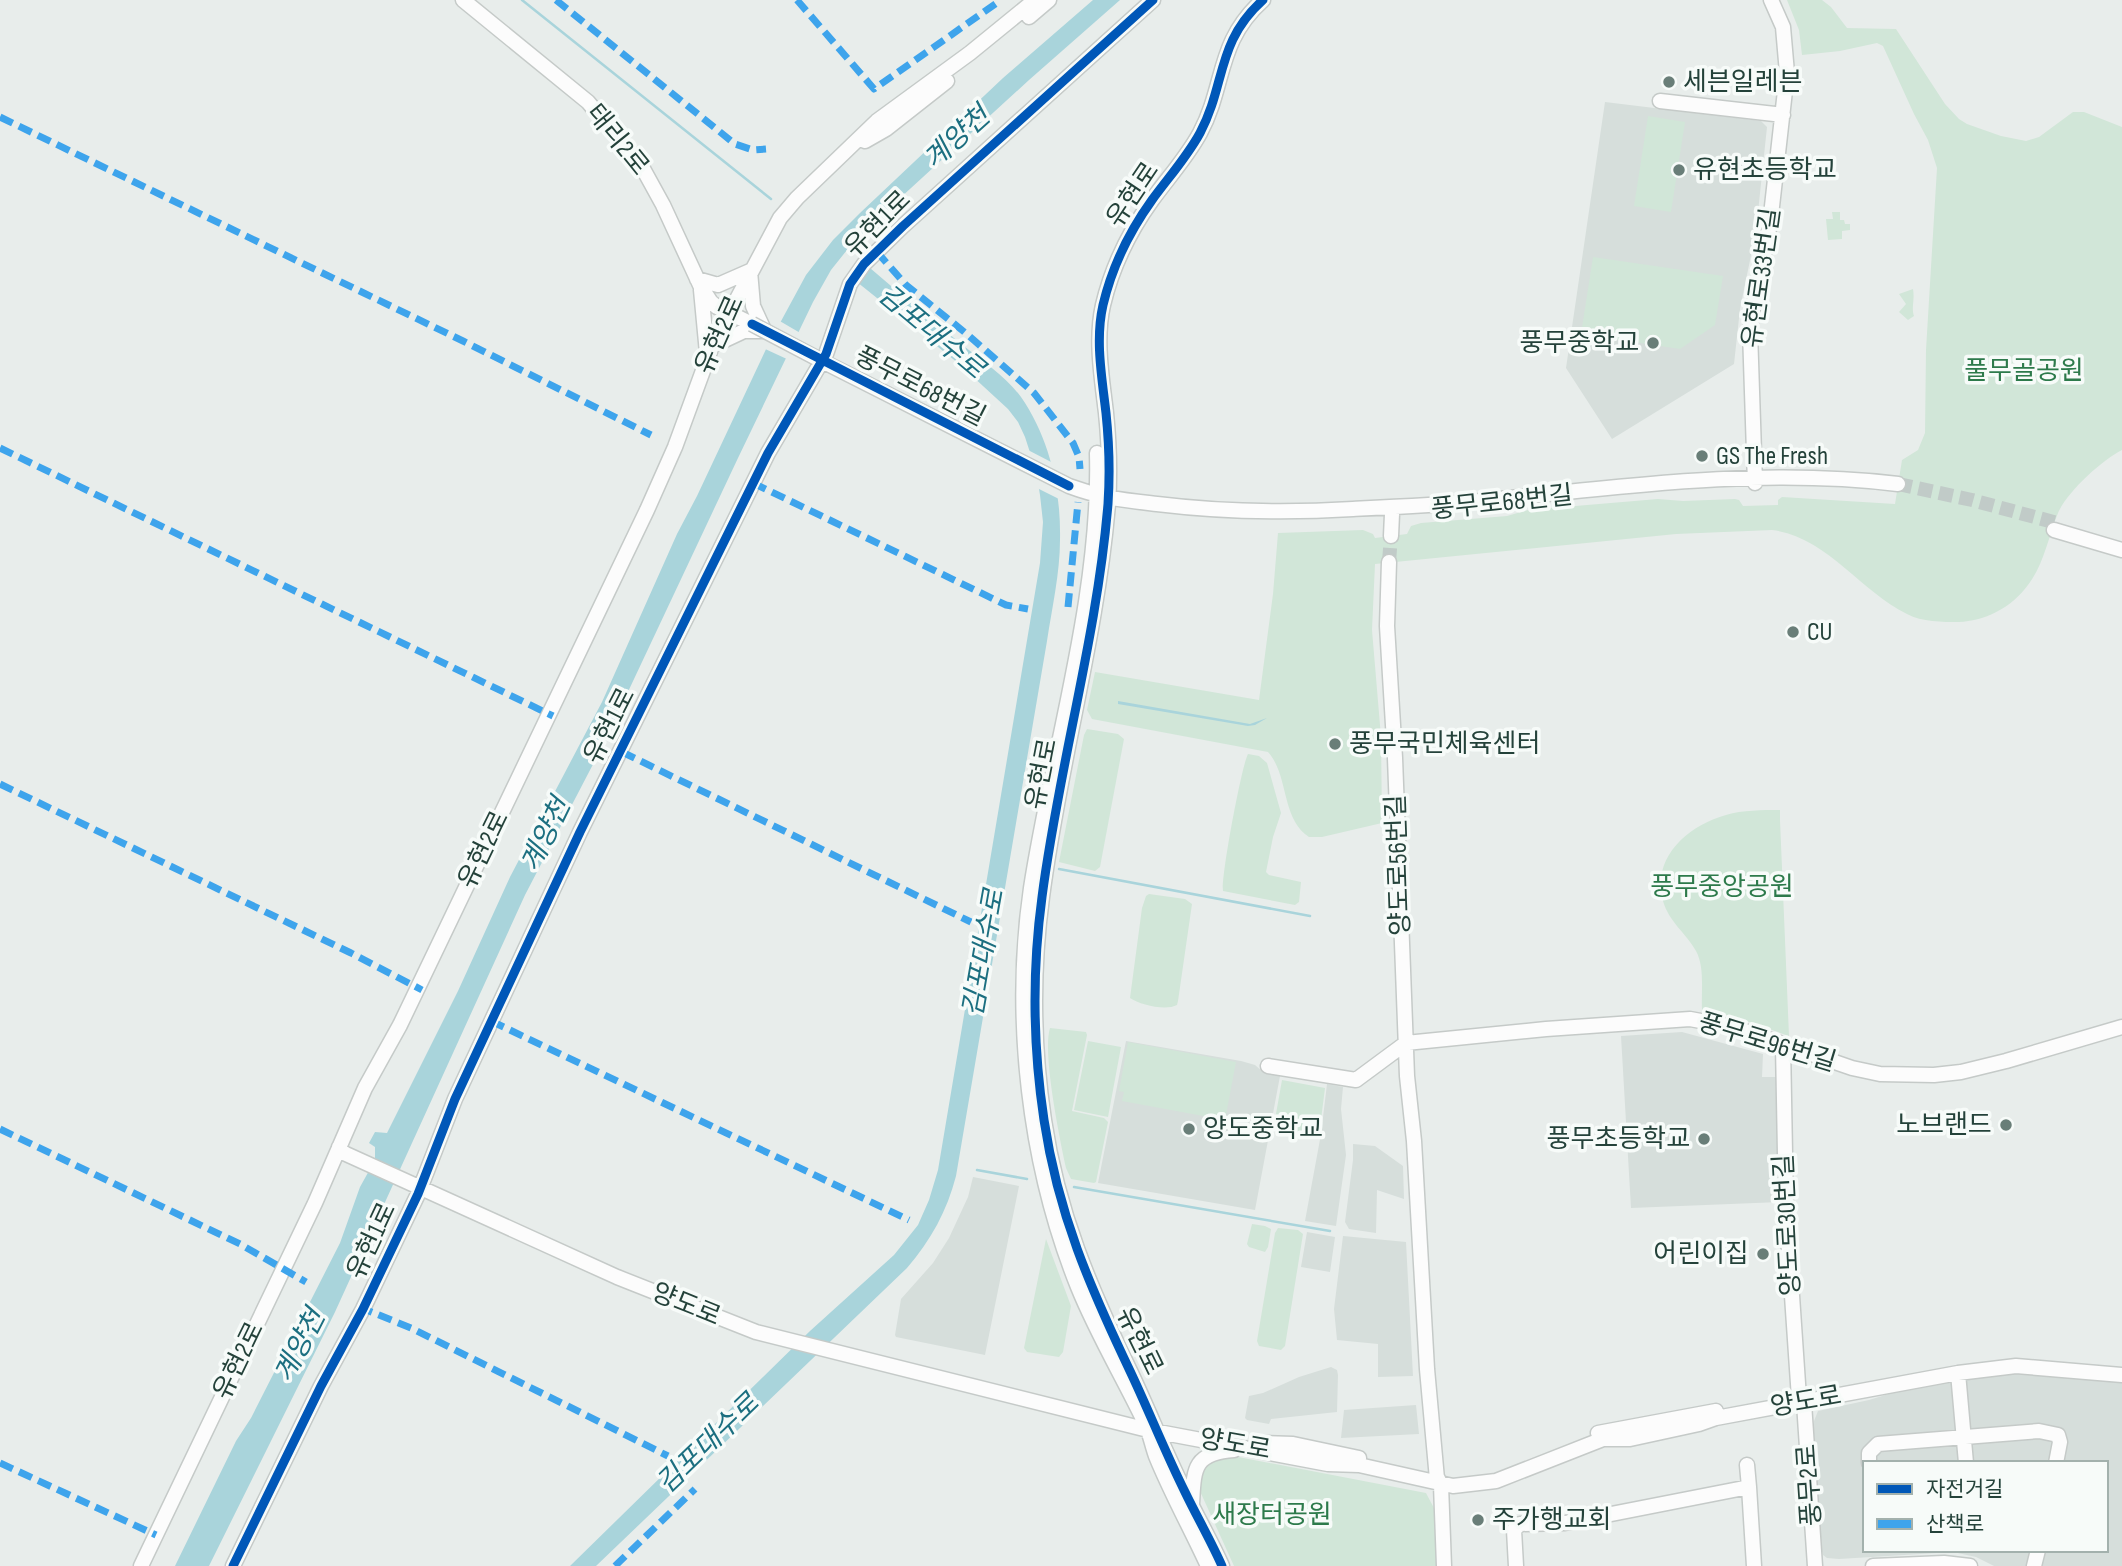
<svg xmlns="http://www.w3.org/2000/svg" width="2122" height="1566" font-family="'Sofia Sans Condensed','Noto Sans KR',sans-serif">
<rect width="100%" height="100%" fill="#e8edeb"/>
<path fill="#d6dedb" fill-rule="evenodd" d="M 1605,102 L 1761,121 L 1767,127 L 1756,231 L 1740,309 L 1734,364 L 1612,439 L 1566,368 Z
M 1682,1032 L 1763,1054 L 1762,1077 L 1778,1077 L 1782,1202 L 1631,1208 L 1621,1036 Z
M 1126,1041 L 1241,1061 L 1255,1065 L 1263,1072 L 1280,1076 L 1255,1210 L 1098,1183 Z
M 1327,1084 L 1343,1087 L 1341,1109 L 1346,1155 L 1336,1226 L 1305,1221 L 1321,1134 Z
M 1353,1144 L 1375,1146 L 1403,1166 L 1404,1199 L 1377,1190 L 1376,1233 L 1349,1229 L 1345,1222 L 1353,1160 Z
M 973,1177 L 1019,1186 L 985,1355 L 896,1337 L 895,1335 L 901,1299 L 933,1263 L 949,1238 L 968,1197 Z
M 1307,1232 L 1335,1237 L 1330,1272 L 1301,1267 Z
M 1343,1236 L 1406,1242 L 1413,1376 L 1378,1377 L 1378,1344 L 1337,1340 L 1334,1309 Z
M 1331,1367 L 1337,1370 L 1338,1375 L 1337,1412 L 1271,1419 L 1269,1424 L 1247,1420 L 1245,1418 L 1249,1396 L 1263,1393 L 1299,1377 Z
M 2024,1372 L 2122,1383 L 2122,1566 L 1994,1566 L 1976,1557 L 1953,1552 L 1839,1559 L 1827,1558 L 1823,1555 L 1820,1543 L 1813,1429 L 1814,1421 L 1818,1411 L 1869,1400 L 1905,1389 L 1989,1375 ZM 1865,1463 L 2106,1463 L 2106,1550 L 1865,1550 Z
M 1416,1405 L 1419,1434 L 1341,1438 L 1344,1410 Z"/>
<path fill="#d1e6d8" d="M 1787,0 L 1822,0 L 1831,7 L 1847,28 L 1896,29 L 1945,104 L 1959,119 L 1967,124 L 2001,136 L 2026,141 L 2039,137 L 2073,112 L 2084,112 L 2122,127 L 2122,450 C 2102,460 2067,492 2058,513 C 2047,540 2044,567 2024,590 C 2008,609 1984,621 1959,622 C 1942,622 1922,622 1907,614 C 1860,591 1827,537 1772,530 L 1676,534 L 1375,564 L 1372,630 L 1381,737 L 1382,823 L 1322,837 L 1309,837 C 1281,819 1289,775 1268,752 L 1092,719 L 1087,710 L 1095,672 L 1259,700 L 1273,594 L 1278,533 L 1363,530 L 1373,534 L 1375,538 L 1407,534 L 1411,526 L 1421,523 L 1507,516 L 1528,510 L 1658,499 L 1683,501 L 1735,499 L 1739,500 L 1743,506 L 1778,505 L 1778,500 L 1782,497 L 1895,504 L 1902,460 L 1918,450 L 1925,433 L 1926,350 L 1937,168 L 1928,140 L 1914,114 L 1883,46 L 1877,43 L 1840,51 L 1802,55 L 1799,30 Z
M 1648,116 L 1685,122 L 1671,212 L 1634,206 Z
M 1832,212 L 1840,212 L 1840,220 L 1844,220 L 1845,224 L 1850,224 L 1850,230 L 1842,231 L 1842,239 L 1828,240 L 1826,219 L 1833,219 Z
M 1593,257 L 1723,276 L 1715,325 L 1680,349 L 1581,334 Z
M 1913,289 C 1915,300 1911,308 1914,316 L 1908,320 L 1899,312 L 1906,304 L 1899,294 Z
M 1087,729 L 1118,734 L 1124,739 L 1100,867 L 1095,871 L 1059,862 L 1084,735 Z
M 1248,754 L 1259,756 L 1267,763 L 1281,813 L 1273,837 L 1266,872 L 1269,875 L 1301,882 L 1299,902 L 1295,905 L 1223,891 C 1221,876 1242,764 1248,754 Z
M 1780,810 L 1780,820 L 1789,1036 L 1732,1016 L 1702,1010 C 1701,992 1705,967 1696,951 C 1686,933 1669,922 1663,901 C 1651,858 1687,826 1726,815 C 1743,810 1762,810 1780,810 Z
M 1149,894 L 1185,899 L 1192,904 L 1178,1001 L 1177,1005 C 1166,1011 1140,1005 1130,998 L 1142,908 L 1146,896 Z
M 1050,1028 L 1086,1032 L 1087,1035 L 1072,1111 L 1104,1118 L 1108,1122 L 1096,1182 L 1094,1183 L 1071,1179 L 1066,1168 C 1060,1140 1042,1053 1050,1028 Z
M 1088,1041 L 1121,1047 L 1108,1117 L 1074,1110 Z
M 1128,1042 L 1236,1062 L 1225,1120 L 1122,1101 L 1124,1092 L 1119,1091 Z
M 1282,1080 L 1325,1088 L 1319,1135 L 1308,1134 L 1274,1125 Z
M 1252,1224 L 1265,1226 L 1271,1229 L 1268,1247 L 1265,1252 L 1249,1247 L 1247,1244 Z
M 1278,1228 L 1298,1230 L 1303,1234 L 1285,1346 L 1281,1350 L 1259,1346 L 1257,1341 L 1275,1233 Z
M 1046,1239 L 1071,1306 L 1063,1352 L 1059,1357 L 1027,1352 L 1024,1348 Z
M 1233,1456 L 1426,1493 L 1435,1510 L 1439,1566 L 1234,1566 L 1199,1489 L 1198,1482 L 1207,1462 Z"/>
<path fill="#a9d4db" d="M 1093,0 L 1120,0 L 1029,80 L 875,221 L 847,250 L 831,270 L 813,302 L 738,458 L 602,747 L 525,895 L 335,1312 L 209,1566 L 175,1566 L 236,1441 L 251,1418 L 340,1243 L 360,1187 L 375,1160 L 375,1147 L 369,1143 L 375,1132 L 387,1133 L 458,991 L 510,877 L 602,702 L 677,534 L 697,496 L 767,347 L 806,275 L 833,240 L 860,213 L 1003,78 Z
M 870,268 C 901,295 933,321 965,347 C 984,362 1007,378 1021,397 C 1050,439 1061,490 1060,540 C 1060,573 1052,608 1047,641 L 956,1176 C 947,1211 931,1240 907,1268 L 596,1566 L 570,1566 L 810,1331 L 894,1255 L 918,1225 L 929,1200 L 938,1170 L 1040,563 L 1043,522 L 1040,495 L 1036,471 L 1025,437 L 1018,422 L 1008,409 L 958,363 L 857,282 Z
M 1118,701 L 1250,724 L 1267,718 L 1255,725 L 1248,726 L 1118,704 Z"/>
<path fill="#e8edeb" d="M 778,320 L 802,334 L 789,360 L 763,348 Z
M 1026,449 L 1055,464 L 1061,500 L 1035,487 Z"/>
<g fill="none" stroke-linecap="round" stroke-linejoin="round">
<path stroke="#a9d4db" stroke-width="2.5" d="M 522,0 L 771,199
M 1059,869 L 1310,916
M 977,1170 L 1027,1179
M 1074,1187 L 1330,1231"/>
<path stroke="#c1cbc8" stroke-width="14" stroke-dasharray="14 7" stroke-linecap="butt" d="M 1898,484 L 1972,500 L 2057,523
M 1389,562 L 1391,536"/>
<defs>
<path id="minor" d="M 463,0 L 588,102 L 641,165 L 663,205 L 700,285 L 711,302 L 717,307 L 752,324
M 1029,17 L 1049,0
M 1660,101 L 1783,115
M 865,141 L 886,129 L 947,81
M 697,279 L 718,285 L 750,271 L 753,306 L 764,330
M 701,290 L 707,353
M 712,346 L 744,331 L 763,331
M 826,363 L 1069,486 C 1101,498 1123,500 1157,504 C 1222,512 1287,513 1353,509 C 1395,507 1438,505 1480,501 C 1619,487 1758,467 1898,484
M 1097,453 C 1101,597 1053,746 1031,888 C 1012,1018 1029,1165 1078,1287 C 1097,1334 1123,1377 1145,1423 C 1150,1433 1152,1445 1156,1456 C 1171,1493 1191,1529 1208,1566
M 1755,483 L 1750,331 L 1752,313 L 1770,224 L 1787,73 L 1783,27 L 1771,0
M 2054,530 L 2122,550
M 1391,536 L 1392,514
M 1389,562 L 1387,626 L 1395,758 L 1407,1076 L 1414,1141 L 1427,1369 L 1437,1479
M 1406,1043 L 1546,1029 L 1690,1019 L 1733,1027 L 1852,1068 L 1880,1074 L 1934,1075 L 1961,1072 L 2006,1061 L 2122,1027
M 1783,1045 L 1786,1208 L 1799,1398 L 1804,1403 L 1815,1566
M 1268,1066 L 1356,1080 L 1406,1043
M 339,1147 L 340,1151 L 346,1154 L 617,1277 L 756,1332 L 1148,1430 L 1328,1464 L 1359,1465 L 1453,1486 L 1496,1481 L 1603,1439 L 1630,1439 L 1699,1424 L 1716,1418 L 1958,1373 L 2016,1366 L 2122,1375
M 1958,1373 L 1966,1463
M 1598,1433 L 1716,1411
M 1265,1443 L 1293,1444 L 1359,1458
M 1869,1463 L 1869,1453 L 1878,1444 L 2039,1431 L 2058,1435 L 2060,1442 L 2056,1463
M 1747,1465 L 1749,1487
M 1437,1477 L 1441,1485 L 1444,1566
M 1192,1504 C 1194,1469 1193,1453 1234,1450
M 141,1566 L 315,1203 L 365,1088 L 400,1025 L 647,510 L 675,447 L 712,346 L 780,218 L 797,198 L 877,121 L 970,53 L 1035,0
M 233,1566 L 321,1386 L 363,1309 L 418,1194 L 455,1099 L 580,832 L 768,453 L 826,354 L 850,284 L 864,264 L 903,226 L 1153,0
M 1222,1566 C 1211,1541 1197,1517 1185,1492 C 1165,1452 1149,1411 1130,1371 C 1090,1287 1058,1214 1044,1120 C 1033,1047 1032,971 1042,897 C 1059,765 1097,637 1108,504 C 1110,474 1109,442 1106,413 C 1102,378 1095,340 1103,305 C 1112,267 1129,232 1152,200 C 1168,178 1187,157 1200,133 C 1226,84 1216,42 1263,0
M 1516,1566 L 1514,1530 L 1520,1524 L 1565,1523 L 1749,1487 L 1754,1566
M 1873,1566 L 1944,1563 L 1970,1566
M 2034,1566 L 2038,1550"/>
</defs>
<use href="#minor" stroke="#c5cac8" stroke-width="17"/>
<use href="#minor" stroke="#fcfcfc" stroke-width="14"/>
<defs>
<path id="minor-bridge" d="M 752,324 L 826,363"/>
</defs>
<use href="#minor-bridge" stroke="#c5cac8" stroke-width="17" stroke-linecap="butt"/>
<use href="#minor-bridge" stroke="#fcfcfc" stroke-width="14"/>
<path stroke="#3ea4ec" stroke-width="7" stroke-dasharray="14 7" stroke-linecap="butt" d="M 556,0 L 735,144 L 753,150 L 766,149
M 797,0 L 874,89 L 1001,0
M 0,117 L 463,341 L 651,435
M 877,252 L 906,285 L 968,335 L 1034,393 L 1073,443 L 1079,457 L 1080,469
M 0,448 L 553,716
M 753,483 L 1006,605 L 1028,609
M 1068,607 L 1078,502
M 622,752 L 971,922
M 0,784 L 351,953 L 422,990
M 491,1021 L 909,1220
M 0,1129 L 240,1244 L 306,1282
M 359,1307 L 411,1328 L 668,1456
M 0,1463 L 156,1535
M 615,1566 L 695,1489"/>
<defs>
<path id="cycleway" d="M 752,324 L 1069,486
M 233,1566 L 321,1386 L 363,1309 L 418,1194 L 455,1099 L 580,832 L 768,453 L 826,354 L 850,284 L 864,264 L 903,226 L 1153,0
M 1222,1566 C 1211,1541 1197,1517 1185,1492 C 1165,1452 1149,1411 1130,1371 C 1090,1287 1058,1214 1044,1120 C 1033,1047 1032,971 1042,897 C 1059,765 1097,637 1108,504 C 1110,474 1109,442 1106,413 C 1102,378 1095,340 1103,305 C 1112,267 1129,232 1152,200 C 1168,178 1187,157 1200,133 C 1226,84 1216,42 1263,0"/>
</defs>
<use href="#cycleway" stroke="#f7fbf9" stroke-width="13"/>
<use href="#cycleway" stroke="#0057b8" stroke-width="9"/>
</g>
<g fill="#697e78" stroke="#f7fbf9" stroke-width="2.5">
<circle cx="1669" cy="82" r="7"/>
<circle cx="1679" cy="170" r="7"/>
<circle cx="1653" cy="343" r="7"/>
<circle cx="1702" cy="456" r="7"/>
<circle cx="1793" cy="632" r="7"/>
<circle cx="1335" cy="744" r="7"/>
<circle cx="2006" cy="1125" r="7"/>
<circle cx="1189" cy="1129" r="7"/>
<circle cx="1704" cy="1139" r="7"/>
<circle cx="1763" cy="1254" r="7"/>
<circle cx="1478" cy="1520" r="7"/>
</g>
<g text-anchor="middle" dominant-baseline="central" stroke-width="7" stroke-linejoin="round" paint-order="stroke">
<g font-size="26" fill="#24423a" stroke="#f7fbf9" text-anchor="start">
<text x="1683" y="82">세븐일레븐</text>
<text x="1693" y="170">유현초등학교</text>
<text x="1639" y="343" text-anchor="end">풍무중학교</text>
<text x="1716" y="456">GS The Fresh</text>
<text x="1807" y="632">CU</text>
<text x="1349" y="744">풍무국민체육센터</text>
<text x="1992" y="1125" text-anchor="end">노브랜드</text>
<text x="1203" y="1129">양도중학교</text>
<text x="1690" y="1139" text-anchor="end">풍무초등학교</text>
<text x="1749" y="1254" text-anchor="end">어린이집</text>
<text x="1492" y="1520">주가행교회</text>
</g>
<g font-size="26" fill="#24423a" stroke="#f7fbf9">
<text transform="translate(617 140) rotate(51)">태리2로</text>
<text transform="translate(1133 195) rotate(-56)">유현로</text>
<text transform="translate(878 224) rotate(-45)">유현1로</text>
<text transform="translate(1762 278) rotate(-82)">유현로33번길</text>
<text transform="translate(720 335) rotate(-66)">유현2로</text>
<text transform="translate(920 387) rotate(27)">풍무로68번길</text>
<text transform="translate(1502 503) rotate(-6)">풍무로68번길</text>
<text transform="translate(610 726) rotate(-63)">유현1로</text>
<text transform="translate(1042 774) rotate(-79)">유현로</text>
<text transform="translate(484 850) rotate(-64)">유현2로</text>
<text transform="translate(1399 865) rotate(-92)">양도로56번길</text>
<text transform="translate(1767 1043) rotate(17)">풍무로96번길</text>
<text transform="translate(1788 1225) rotate(-93)">양도로30번길</text>
<text transform="translate(372 1241) rotate(-65)">유현1로</text>
<text transform="translate(686 1305) rotate(22)">양도로</text>
<text transform="translate(1139 1341) rotate(64)">유현로</text>
<text transform="translate(239 1361) rotate(-64)">유현2로</text>
<text transform="translate(1806 1402) rotate(-10)">양도로</text>
<text transform="translate(1235 1445) rotate(10)">양도로</text>
<text transform="translate(1810 1485) rotate(-94)">풍무2로</text>
</g>
<g font-size="26" fill="#2d7a4b" stroke="#f7fbf9">
<text x="2024" y="371">풀무골공원</text>
<text x="1722" y="887">풍무중앙공원</text>
<text x="1272" y="1515">새장터공원</text>
</g>
<g font-size="28" font-style="italic" fill="#1c6f80" stroke="#f7fbf9">
<text transform="translate(957 138) rotate(-42)">계양천</text>
<text transform="translate(931 332) rotate(40)">김포대수로</text>
<text transform="translate(546 835) rotate(-64)">계양천</text>
<text transform="translate(984 953) rotate(-80)">김포대수로</text>
<text transform="translate(300 1346) rotate(-63)">계양천</text>
<text transform="translate(708 1444) rotate(-44)">김포대수로</text>
</g>
</g>
<rect x="1863" y="1461" width="245" height="91" fill="#f7fbf9" stroke="#a3b1ad" stroke-width="2"/>
<rect x="1877" y="1484" width="35" height="10" fill="#0057b8" stroke="#a3b1ad" stroke-width="2"/>
<text x="1926" y="1496" font-size="21" fill="#24423a">자전거길</text>
<rect x="1877" y="1519" width="35" height="10" fill="#3ea4ec" stroke="#a3b1ad" stroke-width="2"/>
<text x="1926" y="1531" font-size="21" fill="#24423a">산책로</text>
</svg>
